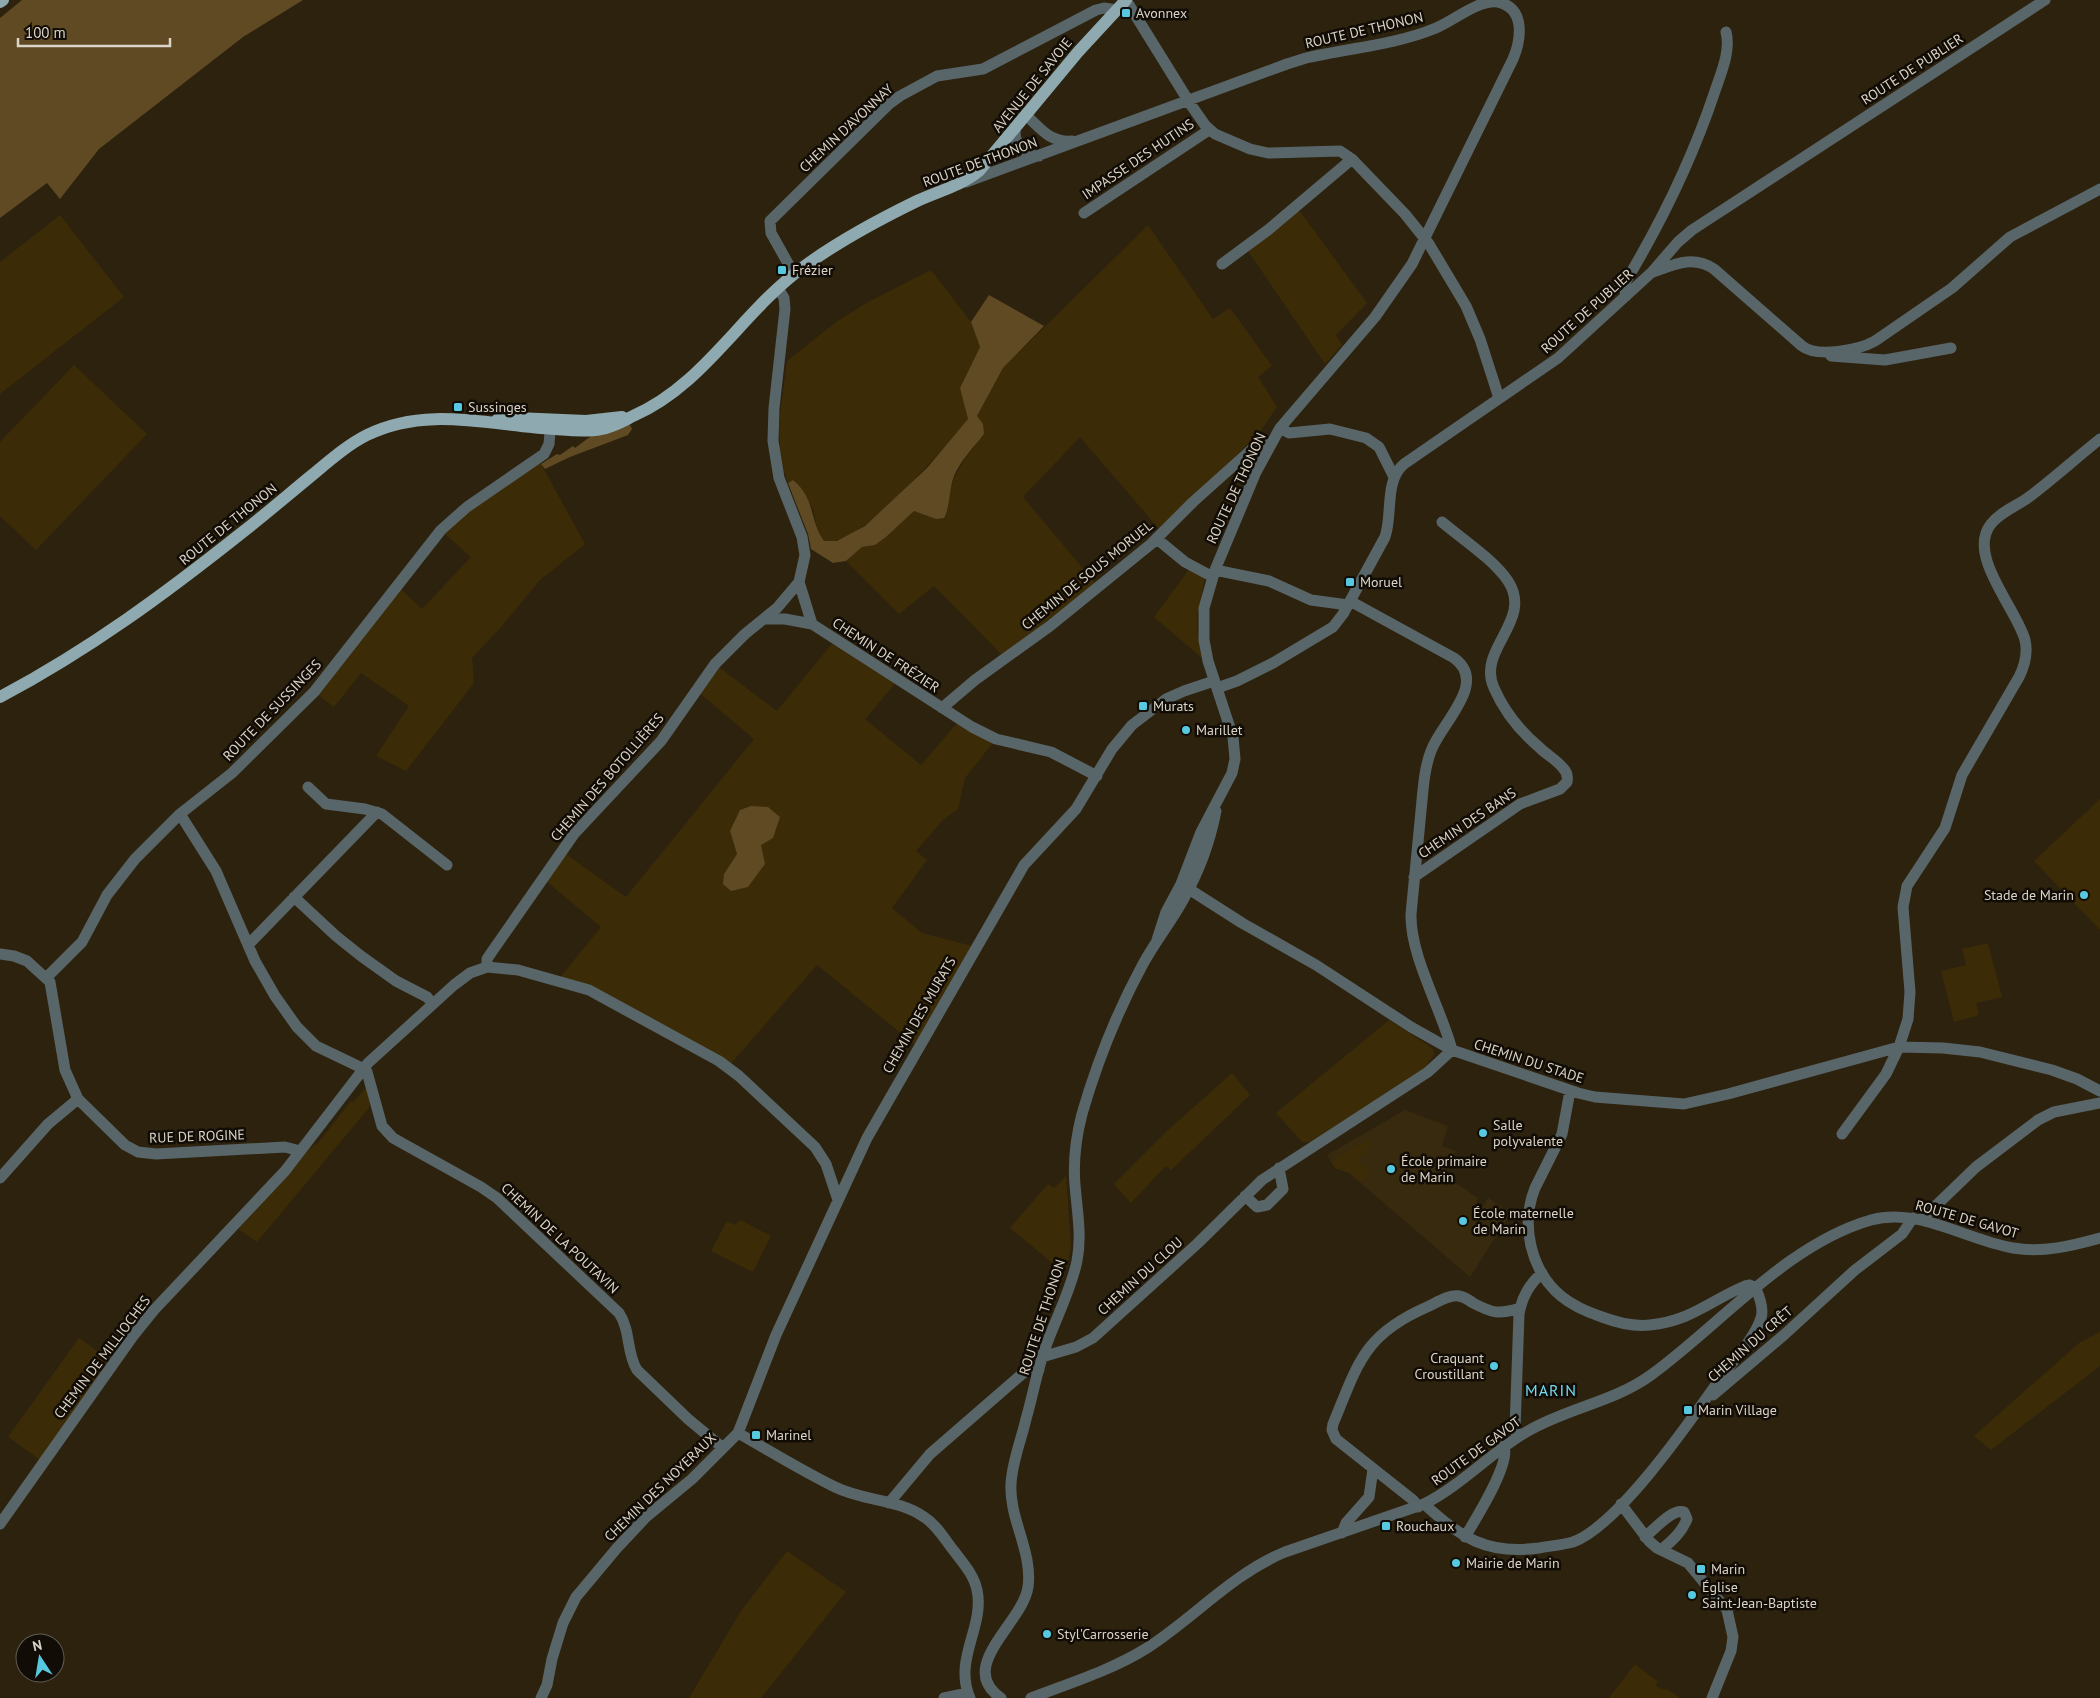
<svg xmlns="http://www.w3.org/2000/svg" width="2100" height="1698" font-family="'PT Sans',sans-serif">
<rect width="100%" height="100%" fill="#2d220e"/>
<path fill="#382a0e" d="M 1405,1110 L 1448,1126 L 1442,1146 L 1456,1151 L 1444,1175 L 1478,1198 L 1476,1202 L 1479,1204 L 1476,1209 L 1480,1211 L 1488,1198 L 1511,1213 L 1470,1277 L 1349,1173 L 1335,1168 L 1327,1155 Z"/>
<path fill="#3c2b07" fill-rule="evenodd" d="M 1299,210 L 1367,303 L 1336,335 L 1342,345 L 1325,364 L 1248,251 Z
M 60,215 L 124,297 L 0,394 L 0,262 Z
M 1148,225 L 1213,319 L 1230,308 L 1272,366 L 1258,377 L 1277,407 L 1259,433 L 1160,530 L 1080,437 L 1023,497 L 1096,584 L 1002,655 L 934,586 L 899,614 L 846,561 L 862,547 L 875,545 L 886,537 L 914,511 L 936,519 L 947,512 C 948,477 964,461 984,434 L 977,416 L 1003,368 Z
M 931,270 L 971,322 L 980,347 L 960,388 L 969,419 C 943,448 871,534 835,541 C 831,541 827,541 824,541 L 818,532 L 813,509 L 794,480 L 788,483 C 772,440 782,405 787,361 L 836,322 L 868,302 Z
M 74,365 L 147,434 L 36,550 L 0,516 L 0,442 Z
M 540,462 L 585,544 L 540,580 L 502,626 L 472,658 L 474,683 L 406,771 L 376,756 L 409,706 L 361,673 L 334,707 L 314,692 L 397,585 L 422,609 L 471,557 L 444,533 L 460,518 Z
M 1190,568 L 1205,578 L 1197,615 L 1197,630 L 1202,658 L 1154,617 Z
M 835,640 L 898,680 L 865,719 L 921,765 L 960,720 L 996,739 L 965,778 L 958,809 L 944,819 L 916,851 L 927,860 L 892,908 L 922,933 L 976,947 L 918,1047 L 817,965 L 728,1067 L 558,980 L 601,927 L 546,881 L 566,854 L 626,897 L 754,739 L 697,691 L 715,664 L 777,711 ZM 730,831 L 748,887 L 724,874 L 737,854 Z
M 2100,799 L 2100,930 L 2034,861 Z
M 1988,943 L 2002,997 L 1976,1003 L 1979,1015 L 1954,1022 L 1941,971 L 1966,965 L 1962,949 Z
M 1389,1020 L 1428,1045 L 1433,1049 L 1434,1055 L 1427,1065 L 1428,1067 L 1310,1142 L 1302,1142 L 1276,1113 Z
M 1232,1073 L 1250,1095 L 1171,1170 L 1166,1166 L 1131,1203 L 1114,1184 L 1168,1130 Z
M 367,1086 L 370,1104 L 368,1109 L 257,1242 L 238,1229 L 291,1172 L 308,1150 L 318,1143 L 351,1101 L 353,1103 Z
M 1367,1140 L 1372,1144 L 1358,1160 L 1371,1172 L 1361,1183 L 1349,1173 L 1335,1168 L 1332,1163 L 1336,1158 Z
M 1066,1176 L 1071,1246 L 1067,1267 L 1061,1270 L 1010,1228 L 1048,1184 L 1054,1188 Z
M 727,1221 L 735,1225 L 739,1221 L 742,1221 L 771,1236 L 753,1272 L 711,1251 Z
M 2100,1332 L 2100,1366 L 1991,1450 L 1974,1436 L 2079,1343 Z
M 79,1338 L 110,1360 L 40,1460 L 8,1437 Z
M 787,1551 L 846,1592 L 761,1698 L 689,1698 L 741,1611 Z
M 1635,1664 L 1657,1681 L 1656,1686 L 1663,1690 L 1667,1689 L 1680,1698 L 1609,1698 Z"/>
<path fill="#5f4a23" d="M 22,0 L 303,0 L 243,37 L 99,149 L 60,199 L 47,183 L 0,218 L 0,18 Z
M 989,295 L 1044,326 L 1003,368 L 977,416 L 983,424 L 984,434 C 975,446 960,461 954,476 C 949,489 950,508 944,518 L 936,519 L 914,511 L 886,537 L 875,545 L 862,547 L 846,561 L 833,563 L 811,549 L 808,534 L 788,483 L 793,480 C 816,499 809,520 824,541 L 837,541 L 865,526 L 927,468 L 968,419 L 960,388 L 980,347 L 971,322 Z
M 626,424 L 630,425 L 632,429 L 628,435 L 570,457 L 545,469 L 541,464 L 557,454 L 560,455 L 573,446 L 575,448 L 591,436 Z
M 751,806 L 768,807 L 780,817 L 773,838 L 761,845 L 765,864 L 748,887 L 731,891 L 723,884 L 724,874 L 737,854 L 730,831 L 740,810 Z"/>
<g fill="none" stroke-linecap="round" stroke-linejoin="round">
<path stroke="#596669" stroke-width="11" d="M 1126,0 L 1191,105 L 1205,125 L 1215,134 L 1250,149 L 1268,153 L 1340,151 L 1352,159 L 1405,214 L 1429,244 L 1466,306 L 1480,339 L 1499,398
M 1027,116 C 1041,129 1051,143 1072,141
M 1015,130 C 1015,145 1023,156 1039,156
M 966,182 L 1287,64 L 1306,58 C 1349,48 1395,45 1436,28 C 1455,20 1477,0 1498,2 C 1526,8 1521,40 1513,59 L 1412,264 L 1375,317 L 1280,428 L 1256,472 L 1215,570 L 1204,608 L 1204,640 L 1208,661 L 1233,737 L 1235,759 L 1232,773 L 1201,832 L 1181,884 L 1166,912 L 1157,940
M 1084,213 L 1209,130
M 1222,264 L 1268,230 L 1352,159
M 1653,272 C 1675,264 1693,255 1714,269 L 1802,346 C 1817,358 1859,350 1875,341 L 1952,288 L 2010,237 L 2100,189
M 794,274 L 771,233 L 770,221 L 889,104 L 900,96 L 937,76 L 983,69 L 1096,10 L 1104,8 L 1117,10
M 778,288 L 784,298 L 785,309 L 774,408 L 773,441 L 779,478 L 802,537 L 805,555 L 799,582 L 812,624 L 972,727 L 996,739 L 1051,752 L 1097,776
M 1626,296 L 1624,285 L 1626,281 C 1662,221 1693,157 1715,91 C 1721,73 1731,51 1726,32
M 1831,356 L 1885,360 L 1951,348
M 1280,428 L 1289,433 L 1330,429 L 1366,438 L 1379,447 L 1394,477
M 1157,539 L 1185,562 L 1213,577
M 1215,570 L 1269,581 L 1311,600 L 1348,605
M 1350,601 L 1454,658 C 1489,683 1441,723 1431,751 C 1424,769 1423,791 1421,811 C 1418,845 1414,880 1411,914 C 1410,956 1441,1008 1452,1050
M 765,619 L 785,619 L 812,624
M 1217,688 L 1237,681 L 1273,663 L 1333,627 L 1343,614 L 1385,537 C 1393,514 1384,481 1404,464 L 1558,358 L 1652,272 L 1678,242 L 1692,230 L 2045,0
M 942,708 L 975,680 L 1050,626 L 1151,544 L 1193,502 L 1252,449 L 1262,444 L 1270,445
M 308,787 L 326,804 L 365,809 L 382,814 L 447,865
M 180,814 L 216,871 L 255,961 L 275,996 L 297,1027 L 316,1046 L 364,1069 L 367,1072 L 382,1126 L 393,1138 L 481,1187 L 497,1198 L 619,1313 C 631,1331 626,1352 637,1370 L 688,1419 L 723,1448
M 1414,877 L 1520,804 L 1560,789 L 1567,782 C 1568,777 1567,772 1563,768 C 1557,760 1547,755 1540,748 C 1521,732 1504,711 1494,688 C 1476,649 1534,621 1508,581 C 1493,559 1462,539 1442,522
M 1181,884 L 1242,923 L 1316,965 L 1411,1027 L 1452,1050 L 1578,1093 L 1595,1097 L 1684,1104 L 1728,1094 L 1899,1047 L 1943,1048 L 1980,1052 L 2052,1070 L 2077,1079 L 2100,1091
M 294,897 L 336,936 L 361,956 L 396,981 L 427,997 L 433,1004
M 248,945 L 377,812
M 0,954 L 14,956 L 27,961 L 50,982 L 65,1070 L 78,1099 L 125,1145 L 138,1152 L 156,1154 L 285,1147 L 300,1151
M 487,967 L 487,959 L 491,953 L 574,834 L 661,741 L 715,664 L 745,634 L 777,608 L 799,582
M 47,977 L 82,942 L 107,895 L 135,859 L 180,814 L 232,773 L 314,692 L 441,530 L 467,507 L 544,454 L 549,444 L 551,421
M 1570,1091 L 1562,1134 L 1535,1188 C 1520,1225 1531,1271 1561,1296 C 1573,1306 1587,1312 1602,1317 C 1618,1323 1633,1327 1650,1325 C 1691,1321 1711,1300 1745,1286 L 1750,1285 L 1756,1289
M 1842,1134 L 1886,1074 L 1899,1047 L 1908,1019 L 1910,992 L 1903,907 L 1907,886 L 1945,828 L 1962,775 L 2019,677 C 2025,665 2028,653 2025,640 C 2017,609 1966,555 1991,524 C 2000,512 2017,506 2029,497 C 2053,479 2076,458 2100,439
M 0,1178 L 48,1124 L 78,1099
M 1245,1196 L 1257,1207 L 1267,1205 L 1283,1189 L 1279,1168
M 1921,1220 L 1976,1167 L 2038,1120 L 2054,1112 L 2100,1103
M 1042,1357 L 1076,1347 L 1093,1338 L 1197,1244 L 1262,1180 L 1428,1072 L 1452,1050
M 1713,1395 L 1785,1334 L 1855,1270 L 1902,1234 L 1913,1218
M 738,1433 C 770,1451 802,1471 835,1487 C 863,1501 898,1499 924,1517 C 937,1525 945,1540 954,1551 C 963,1563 974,1575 977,1590 C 985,1627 953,1659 970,1698
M 1517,1437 L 1515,1429 L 1519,1314 C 1522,1297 1529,1284 1542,1273
M 889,1503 L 930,1454 L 1022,1374 L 1029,1370 L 1039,1370
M 1424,1504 C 1462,1538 1486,1555 1539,1548 C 1550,1546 1562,1545 1573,1542 C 1620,1525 1695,1414 1725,1372 C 1737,1356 1755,1337 1761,1318 C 1764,1309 1760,1298 1756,1289
M 1621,1504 L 1649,1541 L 1657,1548 L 1688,1563 L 1727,1610 L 1733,1637 L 1731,1651 L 1712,1698
M 1418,1507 L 1413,1500 L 1336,1439 L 1332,1430 L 1333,1424 C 1358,1364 1363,1335 1427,1307 C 1436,1303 1449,1294 1459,1296 C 1464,1297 1469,1300 1473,1303 C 1492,1313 1499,1315 1520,1308
M 0,1524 L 133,1336 L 154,1310 L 285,1171 L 368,1063 L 454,985 L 470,973 L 487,967 L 518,970 L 589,990 L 719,1061 L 739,1076 L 815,1147 L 826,1164 L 838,1200
M 1342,1533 L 1346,1523 L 1369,1497 L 1373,1469
M 1465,1537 C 1475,1520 1511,1464 1504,1446
M 1645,1537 C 1655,1529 1672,1508 1684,1512 L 1687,1519 C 1682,1532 1672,1541 1661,1550
M 541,1698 L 547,1685 L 552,1659 L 563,1623 L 576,1597 L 617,1548 L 646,1517 L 692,1479 L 738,1433 L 776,1335 L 867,1138 L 1024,865 L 1076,809 L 1112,749 L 1132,725 L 1166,699 L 1184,691 L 1214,681
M 944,1698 L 968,1693
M 1001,1698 C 955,1667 1023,1623 1028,1587 C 1033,1552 1009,1519 1011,1484 C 1012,1462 1021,1441 1026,1419 C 1033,1395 1037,1370 1046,1346 C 1056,1318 1071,1290 1077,1261 C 1082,1236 1077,1210 1075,1185 C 1073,1161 1076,1137 1082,1114 C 1097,1062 1117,1012 1143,964 C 1155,942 1171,922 1183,900 C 1199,872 1210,842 1216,811
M 1031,1698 C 1070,1683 1112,1670 1147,1648 C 1195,1617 1232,1574 1285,1552 L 1424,1504 C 1462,1485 1491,1452 1528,1431 C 1567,1408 1614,1402 1651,1375 C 1720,1325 1787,1244 1871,1220 C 1919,1207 1966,1240 2013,1248 C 2043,1253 2071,1246 2100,1238"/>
<path stroke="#8ea9af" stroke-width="12" d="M 0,2 L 3,0
M 497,420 L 516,418 L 586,421 L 622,417
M 0,697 C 89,650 166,593 244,531 C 267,513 289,494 311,476 C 329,461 347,445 367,435 C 428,405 491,426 555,429 C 570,430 586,432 601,429 C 613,427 623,421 633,416 C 704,385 741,313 802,268 C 837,242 878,220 917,201 C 938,191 961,186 979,171 L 1078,52 L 1126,0"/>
</g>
<g fill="#56c9e0" stroke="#110c05" stroke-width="2">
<rect x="1121" y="8" width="10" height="10" rx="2.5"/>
<rect x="777" y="265" width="10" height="10" rx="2.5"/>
<rect x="453" y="402" width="10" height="10" rx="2.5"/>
<rect x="1345" y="577" width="10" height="10" rx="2.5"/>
<rect x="1138" y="701" width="10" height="10" rx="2.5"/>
<circle cx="1186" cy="730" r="5"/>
<circle cx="2084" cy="895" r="5"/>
<circle cx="1483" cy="1133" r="5"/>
<circle cx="1391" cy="1169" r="5"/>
<circle cx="1463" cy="1221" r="5"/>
<circle cx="1494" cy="1366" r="5"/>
<rect x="1683" y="1405" width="10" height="10" rx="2.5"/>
<rect x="751" y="1430" width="10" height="10" rx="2.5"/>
<rect x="1381" y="1521" width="10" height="10" rx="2.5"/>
<circle cx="1456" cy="1563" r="5"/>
<rect x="1696" y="1564" width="10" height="10" rx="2.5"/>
<circle cx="1692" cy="1595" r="5"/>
<circle cx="1047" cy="1634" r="5"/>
</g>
<g text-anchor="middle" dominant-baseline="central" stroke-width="5" stroke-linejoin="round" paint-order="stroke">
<g font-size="14" fill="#dbd4c8" stroke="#110c05" text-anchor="start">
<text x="1136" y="13">Avonnex</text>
<text x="792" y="270">Frézier</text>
<text x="468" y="407">Sussinges</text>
<text x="1360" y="582">Moruel</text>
<text x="1153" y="706">Murats</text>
<text x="1196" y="730">Marillet</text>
<text x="2074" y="895" text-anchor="end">Stade de Marin</text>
<text x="1493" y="1125">Salle<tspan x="1493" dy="16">polyvalente</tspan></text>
<text x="1401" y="1161">École primaire<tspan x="1401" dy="16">de Marin</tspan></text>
<text x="1473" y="1213">École maternelle<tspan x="1473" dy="16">de Marin</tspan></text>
<text x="1484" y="1358" text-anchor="end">Craquant<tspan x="1484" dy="16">Croustillant</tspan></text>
<text x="1698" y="1410">Marin Village</text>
<text x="766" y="1435">Marinel</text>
<text x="1396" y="1526">Rouchaux</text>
<text x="1466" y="1563">Mairie de Marin</text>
<text x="1711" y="1569">Marin</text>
<text x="1702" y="1587">Église<tspan x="1702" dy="16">Saint-Jean-Baptiste</tspan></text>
<text x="1057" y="1634">Styl'Carrosserie</text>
</g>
<g font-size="14" fill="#dbd4c8" stroke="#110c05">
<text transform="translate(1364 30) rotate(-13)">ROUTE DE THONON</text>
<text transform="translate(1912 69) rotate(-33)">ROUTE DE PUBLIER</text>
<text transform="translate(1032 85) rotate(-51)">AVENUE DE SAVOIE</text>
<text transform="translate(846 128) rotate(-43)">CHEMIN D'AVONNAY</text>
<text transform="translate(1138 159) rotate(-34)">IMPASSE DES HUTINS</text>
<text transform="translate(980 162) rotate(-20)">ROUTE DE THONON</text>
<text transform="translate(1587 311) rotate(-42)">ROUTE DE PUBLIER</text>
<text transform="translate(1236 488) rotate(-65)">ROUTE DE THONON</text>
<text transform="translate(228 524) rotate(-39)">ROUTE DE THONON</text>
<text transform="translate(1087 575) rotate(-39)">CHEMIN DE SOUS MORUEL</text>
<text transform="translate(886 655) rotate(33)">CHEMIN DE FRÉZIER</text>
<text transform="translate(272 710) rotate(-46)">ROUTE DE SUSSINGES</text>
<text transform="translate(607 777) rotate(-49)">CHEMIN DES BOTOLLIÈRES</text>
<text transform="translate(1467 823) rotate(-34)">CHEMIN DES BANS</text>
<text transform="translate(919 1015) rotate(-60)">CHEMIN DES MURATS</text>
<text transform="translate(1529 1061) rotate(18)">CHEMIN DU STADE</text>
<text transform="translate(197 1136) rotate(-2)">RUE DE ROGINE</text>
<text transform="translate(1967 1219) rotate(16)">ROUTE DE GAVOT</text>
<text transform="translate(560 1238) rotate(43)">CHEMIN DE LA POUTAVIN</text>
<text transform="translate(1140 1276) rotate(-42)">CHEMIN DU CLOU</text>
<text transform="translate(1042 1317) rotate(-72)">ROUTE DE THONON</text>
<text transform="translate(1750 1344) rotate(-41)">CHEMIN DU CRÊT</text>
<text transform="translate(102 1357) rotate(-53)">CHEMIN DE MILLIOCHES</text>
<text transform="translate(1476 1451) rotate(-36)">ROUTE DE GAVOT</text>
<text transform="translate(660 1487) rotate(-44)">CHEMIN DES NOYERAUX</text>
</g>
<g font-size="16" letter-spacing="1" fill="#75dcf1" stroke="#110c05">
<text x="1551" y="1390">MARIN</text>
</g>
</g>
<g transform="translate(40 1658) rotate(348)"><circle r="24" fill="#110c05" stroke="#625c53"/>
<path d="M0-4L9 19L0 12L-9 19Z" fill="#56c9e0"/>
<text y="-8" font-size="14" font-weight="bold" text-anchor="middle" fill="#dbd4c8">N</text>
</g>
<path d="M18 38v8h152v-8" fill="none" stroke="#dbd4c8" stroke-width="2.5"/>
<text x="25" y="38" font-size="15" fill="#dbd4c8" stroke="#110c05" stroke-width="4" paint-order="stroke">100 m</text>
</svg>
